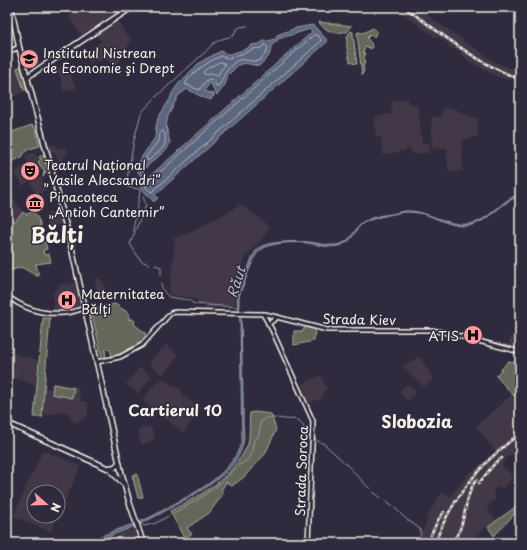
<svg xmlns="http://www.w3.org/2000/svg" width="527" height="550" font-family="'Playpen Sans',sans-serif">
<rect width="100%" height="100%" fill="#2f2a3d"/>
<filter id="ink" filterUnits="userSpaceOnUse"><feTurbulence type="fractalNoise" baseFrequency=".025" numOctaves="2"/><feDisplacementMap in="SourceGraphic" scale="8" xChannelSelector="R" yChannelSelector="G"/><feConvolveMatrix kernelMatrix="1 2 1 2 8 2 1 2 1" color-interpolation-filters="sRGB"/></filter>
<g filter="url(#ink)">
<path fill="#433947" d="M 72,7 L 128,7 L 87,34 L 86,34 L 82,37 L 69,17 L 75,12 Z
M 395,7 L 415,7 L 495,62 L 520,72 L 520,82 L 498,77 L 487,71 L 488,70 L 486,69 L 485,70 L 473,64 L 460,54 L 461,52 L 453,49 L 448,46 L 449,44 L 440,38 L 436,37 L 425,30 L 395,8 Z
M 115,21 L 120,24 L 125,34 L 132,39 L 114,71 L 111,69 L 113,65 L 105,59 L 104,60 L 102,59 L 100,62 L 94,59 L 91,65 L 85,57 L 87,55 L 86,53 L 94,47 L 95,50 L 98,51 L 96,47 L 97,44 L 101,41 L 97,36 L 93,37 L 93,36 Z
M 15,65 L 17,68 L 22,66 L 28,90 L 7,99 L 7,94 L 9,94 L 9,91 L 7,91 L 7,68 L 8,68 L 8,67 Z
M 62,66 L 66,68 L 68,67 L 70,73 L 73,76 L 71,77 L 77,87 L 76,88 L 64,91 L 63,90 L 61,79 L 56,70 Z
M 407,99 L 408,103 L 418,106 L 422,143 L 429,143 L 429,153 L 412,154 L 411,149 L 406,149 L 405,151 L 383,155 L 381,137 L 376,137 L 374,121 L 376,116 L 392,114 L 391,101 Z
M 442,108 L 456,109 L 462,113 L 478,118 L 478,136 L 462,141 L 463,171 L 448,172 L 447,148 L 432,149 L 431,117 L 441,117 Z
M 55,144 L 58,148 L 67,148 L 67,156 L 64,157 L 64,160 L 58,162 L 55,152 L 52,153 L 50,150 L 48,150 L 47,146 Z
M 30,153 L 31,154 L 34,153 L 38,157 L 40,160 L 36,163 L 42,170 L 28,179 L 29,182 L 23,186 L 14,173 L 28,163 L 25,157 L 25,156 Z
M 41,177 L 47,189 L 41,193 L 36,195 L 30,182 L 34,181 L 33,179 Z
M 7,196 L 12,197 L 23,212 L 13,223 L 7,221 Z
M 240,204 L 263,221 L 269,228 L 267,233 L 244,258 L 245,259 L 237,276 L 235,304 L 231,306 L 205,310 L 205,304 L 198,304 L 197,299 L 170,295 L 169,293 L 175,243 L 173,240 L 174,238 L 182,236 L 230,211 Z
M 52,213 L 53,214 L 59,213 L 63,224 L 48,228 L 45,217 L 46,216 L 47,214 Z
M 100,278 L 106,288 L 102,295 L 99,296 L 98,296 L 96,291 L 97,291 L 94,279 Z
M 75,283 L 77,289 L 78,289 L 82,304 L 80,307 L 61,311 L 53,310 L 54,303 L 53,294 L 60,284 Z
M 520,329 L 520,349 L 508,347 L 510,337 L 516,330 Z
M 166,344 L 179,355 L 163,375 L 149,364 L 161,349 L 162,350 Z
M 7,354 L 13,356 L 14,354 L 38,360 L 36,384 L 29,383 L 21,380 L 22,364 L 20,380 L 7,376 Z
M 419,356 L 434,379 L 424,387 L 403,367 Z
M 140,367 L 152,377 L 138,393 L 126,384 Z
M 321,375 L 327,389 L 323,393 L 323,398 L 309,403 L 300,385 Z
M 160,378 L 162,380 L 164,378 L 174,387 L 181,389 L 183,395 L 199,408 L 200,411 L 183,433 L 142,400 Z
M 52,383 L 78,387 L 81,401 L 88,402 L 88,415 L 76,423 L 70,420 L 70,413 L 58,412 L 55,414 L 42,415 L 45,389 L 51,389 Z
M 407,384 L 416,392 L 408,401 L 399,392 Z
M 511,395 L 520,404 L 520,452 L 509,456 L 503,461 L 504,463 L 502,465 L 513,477 L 503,489 L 501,487 L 499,488 L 498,487 L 495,489 L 494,489 L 494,490 L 493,493 L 496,498 L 485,509 L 486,510 L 488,507 L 489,511 L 496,520 L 465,543 L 419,543 L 418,539 L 420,538 L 430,511 L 442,492 L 450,497 L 471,470 L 473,472 L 482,462 L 484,463 L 488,459 L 487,457 L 489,455 L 490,456 L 496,452 L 476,426 Z
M 151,426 L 155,440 L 141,444 L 137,429 Z
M 43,450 L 81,466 L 58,516 L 58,492 L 34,492 L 34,516 L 58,516 L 51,532 L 13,516 Z
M 134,528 L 139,543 L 118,543 L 119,541 L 117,534 Z"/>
<path fill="#63675a" stroke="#acaca1" d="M 319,22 L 328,23 L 352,26 L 347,32 C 343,31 342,33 337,33 C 331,33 321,27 319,22 Z
M 373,28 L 377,31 L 374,37 L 370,35 L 367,38 L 368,40 L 371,43 L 372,47 L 371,49 L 366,46 L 363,52 L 365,54 L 364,58 L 365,61 L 363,67 L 364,70 L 362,75 L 357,33 L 358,32 L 363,33 Z
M 351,31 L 353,32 L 353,35 L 357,64 L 356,64 L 350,62 C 348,52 343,38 351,31 Z
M 22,66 L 28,90 L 24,90 L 17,68 Z
M 32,125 L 35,127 L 40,146 L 29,149 L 24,153 L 22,157 L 7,164 L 7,150 L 14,147 L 9,136 L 9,133 Z
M 46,154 L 49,166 L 43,177 L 44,171 L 38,162 L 41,159 L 39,157 L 42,155 Z
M 33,211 L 39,220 L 47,249 L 43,250 L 44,255 L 49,254 L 51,262 L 36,264 L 39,276 L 37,276 L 21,267 L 13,270 L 7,270 L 7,225 L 13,223 L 23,212 C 27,216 29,213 33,211 Z
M 115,304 L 130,314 L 128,319 L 130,320 L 131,318 L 135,321 L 134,324 L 145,333 L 146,335 L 140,344 L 121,354 L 112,356 L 110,349 L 105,350 L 106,357 L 102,358 L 91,309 Z
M 43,318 L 50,318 L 42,415 L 43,417 L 34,417 Z
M 305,326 L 315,329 L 314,341 L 294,345 L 294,331 L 303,331 Z
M 508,361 L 520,363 L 520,391 L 514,396 L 496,376 Z
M 53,384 L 74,388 L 72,398 L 52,394 Z
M 254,412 L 271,414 L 276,430 L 265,454 L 244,477 L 232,486 L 226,482 L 221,491 L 223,494 L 209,513 L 187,528 L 192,534 L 184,538 L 170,511 C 199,496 227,482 244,452 C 245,449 247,447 248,444 C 250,438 249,420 250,413 Z
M 137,474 L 143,497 L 138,498 L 132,475 Z
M 520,500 L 520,508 L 494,536 L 488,527 L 518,505 L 516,502 Z"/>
<path fill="#5c667f" stroke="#999ea9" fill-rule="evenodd" d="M 313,25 L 328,41 L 155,195 L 158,198 L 155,201 L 153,201 L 141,188 L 140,185 L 141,176 L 138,172 L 138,165 L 143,155 L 155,138 L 156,127 L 158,118 L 170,99 L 172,93 L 180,82 L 198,64 L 204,60 L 219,52 L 221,51 L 227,54 L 230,54 L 246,49 L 252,45 L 259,44 L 264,41 L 268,41 L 275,39 L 277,37 L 277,35 L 296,28 ZM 310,29 L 312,32 L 142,183 L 142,179 L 145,176 L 145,173 L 143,171 L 144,169 L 167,149 L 170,143 L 166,126 L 168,116 L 178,96 L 187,89 L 204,98 L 211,100 L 212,97 L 214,96 L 214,94 L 204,91 L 210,83 L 211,84 L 214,91 L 217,95 L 218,94 L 225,85 L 228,75 L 238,65 L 244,63 L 259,66 L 269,56 L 272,45 L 277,41 L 278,39 Z
M 520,194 L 520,196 C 502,201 491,220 472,225 C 456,229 441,220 427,215 C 420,213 413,212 407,212 C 398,212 369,219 362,224 C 351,234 355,241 338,246 C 328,248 318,245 308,243 C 296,242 272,242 262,249 C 255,253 253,262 250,268 C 247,274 246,279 244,284 C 242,288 240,292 239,297 C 238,305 241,312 241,320 C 242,332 241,345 242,357 C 242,378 244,400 243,421 C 243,429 245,437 243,444 C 241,453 234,464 228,470 C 216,482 201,491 186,499 C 172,507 157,516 142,523 C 126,530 109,536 92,543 L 85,543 C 98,537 111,532 125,527 C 129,525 134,524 139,522 C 150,518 160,512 170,506 C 198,491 233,474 242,440 L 240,322 C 239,313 236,304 238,295 C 240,288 245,277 248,269 C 250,263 253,252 259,248 C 267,241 298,241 309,242 C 318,243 327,246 336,245 C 354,242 352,228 366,221 C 373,216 384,215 392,214 C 396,213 400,212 404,211 C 427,209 446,227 469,224 C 489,222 501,199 520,194 Z"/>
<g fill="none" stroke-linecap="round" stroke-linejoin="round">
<path stroke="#b7b9be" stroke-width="1" d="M 314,35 L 317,35 L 321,39 L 320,42 L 152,192 L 151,192 L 146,187 L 146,185 Z
M 265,45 L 268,47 L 266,53 L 259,61 C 242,62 239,53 226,72 C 222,77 222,82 218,86 L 216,86 L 214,81 L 210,79 L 207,80 L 199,90 L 185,84 C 189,74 211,60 221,56 L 226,58 L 229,58 L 247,52 L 253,49 L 261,48 Z
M 220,62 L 224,63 L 225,65 L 220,71 L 218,76 C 216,76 215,75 212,74 C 209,74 206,75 204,74 L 203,72 L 208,68 Z
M 162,131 L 164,132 C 169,147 159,151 149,160 L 147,160 L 146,157 L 159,140 L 160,133 Z"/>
<path stroke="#999ea9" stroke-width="1" d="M 143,196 L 146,206 L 143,212
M 135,231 L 142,215
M 149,264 L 141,261 L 130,244 L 135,232 L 133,230 L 140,191 L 139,189 L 127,187 L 126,185 L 134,140 L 141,113 L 157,96 L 203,54 C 207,51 209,47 213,44 C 219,39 226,38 233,36 L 236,30 L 240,27 L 247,26
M 155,265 L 161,267 L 161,275
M 161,283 C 161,288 165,294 169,297 L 189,300 L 194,304 L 238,307
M 278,418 C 295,422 301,413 306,435 L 324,444 L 343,461
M 345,463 L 373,492 L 396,509 L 406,519 L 419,528 L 421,532 L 420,535 L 422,543
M 141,524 L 144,526 L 156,523 L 197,500 L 217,486 L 238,466 L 247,460 L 251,454 L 254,440 L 258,437 L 259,434 L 261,421 L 266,418 L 276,418"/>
<defs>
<path id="secondary" d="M 7,53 L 19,47
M 7,296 C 23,308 43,315 64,313 C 71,313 78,310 85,308
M 263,314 L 272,330 L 313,421 L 308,543
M 268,324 L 278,317
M 97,362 L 120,357 L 142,345 L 169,315 L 171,313 L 175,312 L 265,314 L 327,330 L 431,330 L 448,333 L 520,352"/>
<path id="primary" d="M 11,7 L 19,47 L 70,241 L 121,471 L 129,501 L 143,543
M 27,77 L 132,7
M 7,423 L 116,472
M 109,468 L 115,467 L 119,463
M 112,472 L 123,483"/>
</defs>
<use href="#secondary" stroke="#f4f1e8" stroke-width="6"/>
<use href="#primary" stroke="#f4f1e8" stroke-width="7"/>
<use href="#secondary" stroke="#2f2a3d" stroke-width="3"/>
<use href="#primary" stroke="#2f2a3d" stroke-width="4"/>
<defs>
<path id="rail" d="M 404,7 C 441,33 477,64 520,79
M 479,483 L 495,463 L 502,458
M 431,535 L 438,520 L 444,512
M 435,543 C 446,513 463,487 485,464 C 495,453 508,443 520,433
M 452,543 C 455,538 458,534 460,529 C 466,513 466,494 476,480"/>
</defs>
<use href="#rail" stroke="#f4f1e8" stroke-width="2.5"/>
<use href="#rail" stroke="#2f2a3d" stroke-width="1" stroke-dasharray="3" stroke-linecap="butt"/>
</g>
</g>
<defs>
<symbol id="university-disc" viewBox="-11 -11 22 22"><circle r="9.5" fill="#ff9aa2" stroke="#2f2a3d"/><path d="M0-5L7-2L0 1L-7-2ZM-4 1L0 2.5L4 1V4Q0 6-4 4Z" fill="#111"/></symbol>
<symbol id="theatre-disc" viewBox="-11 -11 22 22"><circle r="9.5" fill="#ff9aa2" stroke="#2f2a3d"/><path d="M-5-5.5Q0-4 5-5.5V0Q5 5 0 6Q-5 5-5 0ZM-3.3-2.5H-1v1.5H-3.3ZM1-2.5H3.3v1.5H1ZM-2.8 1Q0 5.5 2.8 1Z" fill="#111"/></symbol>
<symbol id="museum-disc" viewBox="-11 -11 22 22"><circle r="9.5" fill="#ff9aa2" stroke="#2f2a3d"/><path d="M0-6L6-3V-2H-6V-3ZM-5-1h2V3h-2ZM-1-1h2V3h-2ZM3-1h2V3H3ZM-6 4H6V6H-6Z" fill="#111"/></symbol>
<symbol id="hospital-disc" viewBox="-11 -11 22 22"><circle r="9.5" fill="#ff9aa2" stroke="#2f2a3d"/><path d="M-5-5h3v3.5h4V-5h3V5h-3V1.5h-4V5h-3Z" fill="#111"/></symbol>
</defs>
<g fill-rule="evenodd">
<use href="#university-disc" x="18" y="48" width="22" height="22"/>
<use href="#theatre-disc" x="19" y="160" width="22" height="22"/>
<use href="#museum-disc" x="24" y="192" width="22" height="22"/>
<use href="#hospital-disc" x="56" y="289" width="22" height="22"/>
<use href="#hospital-disc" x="462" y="324" width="22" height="22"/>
</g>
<g text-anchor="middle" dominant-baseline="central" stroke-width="3" stroke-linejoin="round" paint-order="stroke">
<g font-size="13" fill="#f4f1e8" stroke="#2f2a3d" text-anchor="start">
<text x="43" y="52">Institutul Nistrean<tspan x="43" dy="15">de Economie şi Drept</tspan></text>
<text x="44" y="164">Teatrul Național<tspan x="44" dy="15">„Vasile Alecsandri”</tspan></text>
<text x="49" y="196">Pinacoteca<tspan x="49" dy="15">„Antioh Cantemir”</tspan></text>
<text x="81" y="293">Maternitatea<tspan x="81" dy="15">Bălţi</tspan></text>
<text x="459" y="335" text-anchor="end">ATIS</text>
</g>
<g font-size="13" fill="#f4f1e8" stroke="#2f2a3d">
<text transform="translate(359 319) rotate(1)">Strada Kiev</text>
<text transform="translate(301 471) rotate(-88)">Strada Soroca</text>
</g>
<g font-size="14" font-style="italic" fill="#b0b2b9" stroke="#2f2a3d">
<text transform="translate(236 282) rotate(-72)">Răut</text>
</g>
<g font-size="15" font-weight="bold" fill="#f4f1e8" stroke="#2f2a3d">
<text x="175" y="409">Cartierul 10</text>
</g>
<g font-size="17" font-weight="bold" fill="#f4f1e8" stroke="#2f2a3d">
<text x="417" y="421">Slobozia</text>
</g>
<g font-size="21" font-weight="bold" fill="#f4f1e8" stroke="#2f2a3d">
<text x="57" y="234">Bălți</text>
</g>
</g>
<rect width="527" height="550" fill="none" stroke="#2f2a3d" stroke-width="24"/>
<rect x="12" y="12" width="503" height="526" fill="none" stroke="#f4f1e8" stroke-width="1.5" filter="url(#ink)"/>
<g transform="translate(46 504) rotate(110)"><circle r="19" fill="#2f2a3d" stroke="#7e7a81"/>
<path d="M0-3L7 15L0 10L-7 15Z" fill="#ff9aa2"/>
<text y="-6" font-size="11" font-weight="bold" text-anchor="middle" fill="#f4f1e8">N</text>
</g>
</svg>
